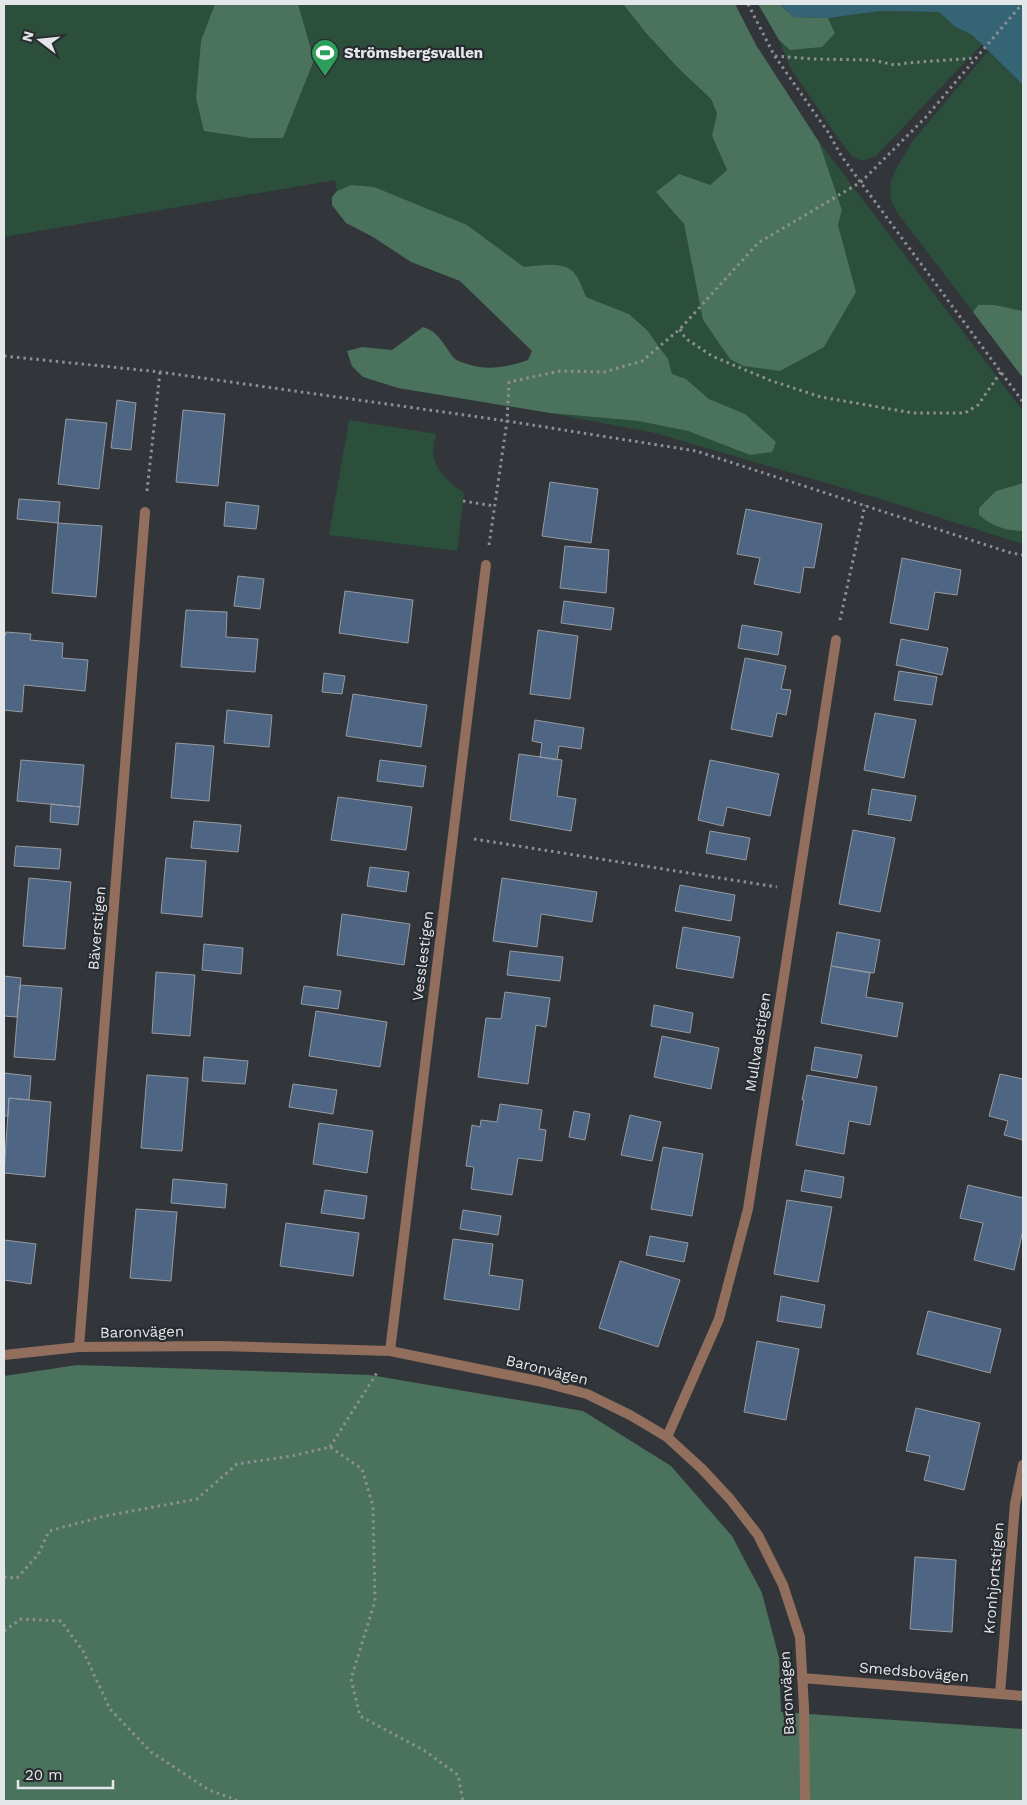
<svg xmlns="http://www.w3.org/2000/svg" width="1027" height="1805" font-family="'Work Sans',sans-serif">
<rect width="100%" height="100%" fill="#32363b"/>
<path fill="#2c4f3c" d="M 4,4 L 623,4 L 646,33 L 678,68 L 711,99 L 717,113 L 712,136 L 727,170 L 710,185 L 663,199 L 684,224 L 703,320 L 730,359 L 855,290 L 838,225 L 842,210 L 819,142 L 1023,411 L 1023,483 L 996,491 L 1012,531 L 1023,531 L 1023,544 L 881,499 L 655,433 L 550,413 L 638,421 L 688,431 L 750,455 L 745,414 L 709,399 L 686,379 L 671,374 L 668,359 L 647,330 L 629,314 L 586,297 L 579,282 L 544,266 L 524,268 L 467,225 L 351,185 L 337,191 L 335,180 L 4,237 Z
M 881,11 L 939,12 L 954,26 L 972,35 L 981,45 L 876,156 L 862,161 L 852,156 L 840,141 L 790,67 L 779,40 L 790,50 L 835,33 L 828,18 Z
M 988,51 L 1023,85 L 1023,311 L 995,305 L 978,305 L 973,312 L 896,211 L 891,200 L 890,183 L 896,169 L 912,142 Z
M 349,420 L 436,434 C 435,441 432,451 434,458 C 438,474 452,484 464,493 L 457,551 L 329,535 Z"/>
<path fill="#4a725c" d="M 215,4 L 298,4 L 314,60 L 283,138 L 251,138 L 204,131 L 196,98 L 201,41 Z
M 623,4 L 735,4 L 756,45 L 819,142 L 842,210 L 838,225 L 856,292 L 824,347 L 780,371 L 743,366 L 730,359 L 703,320 L 684,224 L 656,192 L 679,174 L 710,185 L 727,170 L 712,136 L 717,113 L 711,99 L 678,68 L 646,33 Z
M 758,4 L 779,4 L 794,17 L 828,18 L 835,33 L 822,47 L 790,50 L 779,40 Z
M 351,185 L 374,187 L 467,225 L 524,267 C 540,266 564,260 575,274 C 580,280 583,290 586,297 L 629,314 L 647,330 L 668,359 L 672,374 L 686,379 L 709,399 L 745,414 L 776,442 L 772,452 L 750,455 L 688,431 L 638,421 L 550,413 L 398,388 L 363,377 L 352,366 L 347,351 L 362,347 L 392,350 L 423,327 C 439,332 444,345 453,357 C 456,361 462,362 467,364 C 488,371 507,367 528,360 L 532,351 L 460,281 L 411,262 L 373,237 L 346,223 L 332,205 L 332,197 L 337,191 Z
M 978,305 L 995,305 L 1023,311 L 1023,378 L 973,312 Z
M 1023,483 L 1023,531 C 1006,531 992,526 979,515 L 979,508 L 996,491 Z
M 77,1365 L 370,1375 L 583,1411 L 671,1466 L 732,1536 L 762,1593 L 779,1658 L 781,1712 L 1023,1729 L 1023,1801 L 4,1801 L 4,1376 Z"/>
<path fill="#356574" d="M 779,4 L 1023,4 L 1023,85 L 972,35 L 954,26 L 939,12 L 881,11 L 828,18 L 794,17 Z"/>
<path fill="#4e6584" stroke="#969ba1" d="M 117,400 L 136,403 L 131,450 L 111,448 Z
M 183,410 L 225,414 L 218,486 L 176,482 Z
M 66,419 L 107,423 L 99,489 L 58,484 Z
M 550,482 L 598,489 L 591,543 L 542,536 Z
M 19,499 L 60,502 L 58,523 L 17,519 Z
M 226,502 L 259,506 L 256,529 L 224,526 Z
M 746,509 L 822,524 L 814,568 L 804,567 L 800,593 L 754,584 L 760,558 L 737,554 Z
M 58,523 L 102,526 L 96,597 L 52,593 Z
M 565,546 L 609,550 L 606,593 L 560,588 Z
M 902,558 L 961,570 L 957,595 L 935,592 L 928,630 L 890,623 Z
M 238,576 L 264,579 L 260,609 L 234,606 Z
M 345,591 L 413,600 L 408,643 L 339,633 Z
M 564,601 L 614,608 L 611,630 L 561,623 Z
M 186,610 L 227,612 L 226,637 L 258,639 L 255,672 L 181,667 Z
M 742,625 L 782,632 L 778,655 L 738,648 Z
M 538,630 L 578,636 L 570,699 L 530,694 Z
M 6,632 L 31,634 L 30,640 L 63,643 L 62,658 L 88,660 L 85,691 L 24,685 L 22,712 L 4,710 L 4,636 L 5,636 Z
M 901,639 L 948,648 L 942,675 L 896,665 Z
M 745,658 L 786,666 L 781,689 L 791,690 L 786,715 L 777,713 L 772,737 L 731,729 Z
M 899,671 L 937,677 L 932,705 L 894,700 Z
M 324,673 L 345,676 L 342,694 L 322,692 Z
M 353,694 L 427,705 L 421,747 L 346,736 Z
M 227,710 L 272,715 L 269,747 L 224,743 Z
M 875,713 L 916,720 L 904,778 L 864,770 Z
M 535,720 L 584,728 L 581,749 L 559,746 L 557,760 L 540,757 L 542,743 L 532,741 Z
M 176,743 L 214,746 L 209,801 L 171,798 Z
M 519,754 L 562,760 L 557,796 L 576,799 L 571,831 L 510,820 Z
M 21,760 L 84,765 L 80,807 L 17,801 Z
M 380,760 L 426,766 L 423,787 L 377,781 Z
M 710,760 L 779,774 L 770,816 L 727,807 L 723,826 L 698,820 Z
M 872,789 L 916,796 L 911,821 L 868,814 Z
M 338,797 L 412,807 L 406,850 L 331,840 Z
M 51,804 L 80,807 L 78,825 L 50,822 Z
M 194,821 L 241,825 L 238,852 L 191,848 Z
M 853,830 L 895,838 L 880,912 L 839,904 Z
M 710,831 L 750,838 L 746,860 L 706,853 Z
M 16,846 L 61,849 L 59,869 L 14,866 Z
M 166,858 L 206,861 L 202,917 L 161,913 Z
M 370,867 L 409,872 L 406,892 L 367,886 Z
M 29,878 L 71,882 L 65,949 L 23,946 Z
M 502,878 L 597,892 L 592,922 L 541,914 L 537,947 L 493,941 Z
M 680,885 L 735,895 L 731,921 L 675,911 Z
M 342,914 L 410,924 L 404,965 L 337,955 Z
M 683,927 L 740,937 L 733,978 L 676,968 Z
M 837,932 L 880,940 L 874,973 L 831,966 Z
M 204,944 L 243,948 L 241,974 L 202,970 Z
M 510,951 L 563,957 L 560,981 L 507,975 Z
M 831,966 L 870,973 L 866,997 L 903,1003 L 897,1037 L 821,1023 Z
M 156,972 L 195,975 L 190,1036 L 152,1033 Z
M 4,976 L 21,978 L 17,1017 L 4,1016 Z
M 20,985 L 62,988 L 55,1060 L 14,1057 Z
M 304,986 L 341,991 L 338,1009 L 301,1004 Z
M 505,992 L 550,998 L 546,1027 L 536,1025 L 528,1084 L 478,1077 L 486,1018 L 501,1019 Z
M 654,1005 L 693,1013 L 690,1033 L 651,1026 Z
M 316,1011 L 387,1022 L 380,1067 L 309,1056 Z
M 662,1036 L 719,1048 L 711,1089 L 654,1077 Z
M 815,1047 L 862,1055 L 857,1078 L 811,1070 Z
M 204,1057 L 248,1061 L 245,1084 L 202,1081 Z
M 4,1073 L 31,1076 L 29,1100 L 9,1098 L 8,1116 L 4,1116 Z
M 1000,1074 L 1023,1079 L 1023,1140 L 1004,1135 L 1008,1121 L 989,1116 Z
M 147,1075 L 188,1078 L 182,1151 L 141,1148 Z
M 807,1075 L 877,1087 L 870,1125 L 849,1121 L 844,1154 L 796,1145 L 804,1100 L 802,1100 Z
M 293,1084 L 337,1090 L 333,1114 L 289,1107 Z
M 9,1098 L 51,1102 L 45,1177 L 4,1173 Z
M 500,1104 L 542,1110 L 539,1129 L 546,1130 L 542,1161 L 518,1158 L 512,1195 L 471,1189 L 474,1167 L 466,1166 L 472,1125 L 480,1127 L 481,1120 L 497,1122 Z
M 574,1111 L 590,1114 L 585,1140 L 569,1137 Z
M 630,1115 L 661,1122 L 652,1161 L 621,1155 Z
M 319,1123 L 373,1131 L 367,1173 L 313,1164 Z
M 663,1147 L 703,1154 L 692,1216 L 651,1209 Z
M 805,1170 L 844,1177 L 841,1198 L 801,1191 Z
M 173,1179 L 227,1184 L 225,1208 L 171,1203 Z
M 968,1185 L 1023,1198 L 1023,1230 L 1014,1270 L 974,1260 L 983,1223 L 960,1218 Z
M 325,1190 L 367,1196 L 364,1219 L 321,1213 Z
M 787,1200 L 832,1207 L 818,1282 L 774,1274 Z
M 136,1209 L 177,1212 L 171,1281 L 130,1278 Z
M 463,1210 L 501,1216 L 498,1235 L 460,1229 Z
M 286,1223 L 359,1233 L 353,1276 L 280,1266 Z
M 650,1236 L 688,1243 L 684,1262 L 646,1255 Z
M 453,1239 L 493,1244 L 489,1275 L 523,1280 L 519,1310 L 444,1299 Z
M 4,1240 L 36,1244 L 31,1284 L 4,1280 Z
M 620,1261 L 680,1280 L 658,1347 L 599,1328 Z
M 781,1296 L 825,1305 L 821,1328 L 777,1321 Z
M 928,1311 L 1001,1329 L 990,1373 L 917,1354 Z
M 757,1341 L 799,1349 L 786,1420 L 744,1412 Z
M 916,1408 L 980,1423 L 964,1490 L 924,1480 L 930,1456 L 906,1451 Z
M 915,1557 L 956,1560 L 952,1632 L 910,1629 Z"/>
<g fill="none" stroke-linecap="round" stroke-linejoin="round">
<path stroke="#8c8f93" stroke-width="3" stroke-dasharray="2.5 4" stroke-linecap="butt" d="M 748,4 L 774,55 L 828,132 L 842,157 L 1023,402
M 775,56 L 814,59 L 872,60 L 895,65 L 907,63 L 975,58
M 680,329 L 685,338 L 712,356 L 772,381 L 821,397 L 913,413 L 965,413 L 978,405 L 1001,372
M 4,356 L 160,372 L 507,421 L 696,451 L 1011,553 L 1023,555
M 147,491 L 160,372
M 463,501 L 495,506
M 489,545 L 507,421 L 509,382 L 560,371 L 604,372 L 642,361 L 680,329 L 758,243 L 861,182 L 925,118 L 1022,4
M 840,620 L 865,505
M 474,839 L 777,887
M 330,1447 L 378,1371
M 4,1577 L 17,1578 L 38,1555 L 49,1531 L 105,1516 L 197,1499 L 237,1464 L 292,1456 L 330,1447 L 362,1469 L 373,1506 L 375,1601 L 351,1679 L 360,1716 L 425,1751 L 458,1775 L 463,1801
M 4,1631 L 21,1619 L 61,1621 L 83,1651 L 110,1709 L 151,1752 L 209,1790 L 239,1801"/>
<path stroke="#926e5d" stroke-width="10" d="M 79,1347 L 145,512
M 390,1351 L 486,565
M 4,1355 L 79,1347 L 220,1346 L 390,1351 L 538,1381 L 587,1394 L 630,1415 L 667,1437 L 702,1469 L 730,1499 L 758,1535 L 783,1585 L 800,1637 L 804,1708 L 805,1801
M 667,1437 L 719,1319 L 748,1209 L 836,640
M 802,1678 L 1023,1696
M 1000,1694 L 1015,1504 L 1023,1465"/>
</g>
<defs>
<symbol id="stadium-pin" viewBox="-11 -11 22 30"><path d="M0 17L-7.5 6A9.5 9.5 0 1 1 7.5 6Z" fill="#2e9e5b" stroke="#282c31"/><path d="M0-5a6.5 5 0 1 0 0 10a6.5 5 0 1 0 0-10ZM-3.5-1.8h7v3.6h-7Z" fill="#fff"/></symbol>
</defs>
<g fill-rule="evenodd">
<use href="#stadium-pin" x="309" y="37" width="32" height="43"/>
</g>
<g text-anchor="middle" dominant-baseline="central" stroke-width="4.5" stroke-linejoin="round" paint-order="stroke">
<g font-size="15" font-weight="bold" fill="#e4e7ea" stroke="#282c31" text-anchor="start">
<text x="344" y="53">Strömsbergsvallen</text>
</g>
<g font-size="15" fill="#e4e7ea" stroke="#282c31">
<text transform="translate(97 928) rotate(-85)">Bäverstigen</text>
<text transform="translate(423 956) rotate(-83)">Vesslestigen</text>
<text transform="translate(758 1042) rotate(-81)">Mullvadstigen</text>
<text transform="translate(142 1332) rotate(-1)">Baronvägen</text>
<text transform="translate(547 1370) rotate(14)">Baronvägen</text>
<text transform="translate(994 1578) rotate(-85)">Kronhjortstigen</text>
<text transform="translate(914 1672) rotate(5)">Smedsbovägen</text>
<text transform="translate(787 1693) rotate(-93)">Baronvägen</text>
</g>
</g>
<rect width="1027" height="1805" fill="none" stroke="#e4e7ea" stroke-width="10"/>
<g transform="translate(40 40) rotate(286)" stroke="#282c31" stroke-width="4" paint-order="stroke">
<path d="M0-4L9 19L0 12L-9 19Z" fill="#e4e7ea"/>
<text y="-8" font-size="14" font-weight="bold" text-anchor="middle" fill="#e4e7ea">N</text>
</g>
<path d="M18 1780v8h95v-8" fill="none" stroke="#e4e7ea" stroke-width="2.5"/>
<text x="25" y="1780" font-size="15" fill="#e4e7ea" stroke="#282c31" stroke-width="4" paint-order="stroke">20 m</text>
</svg>
